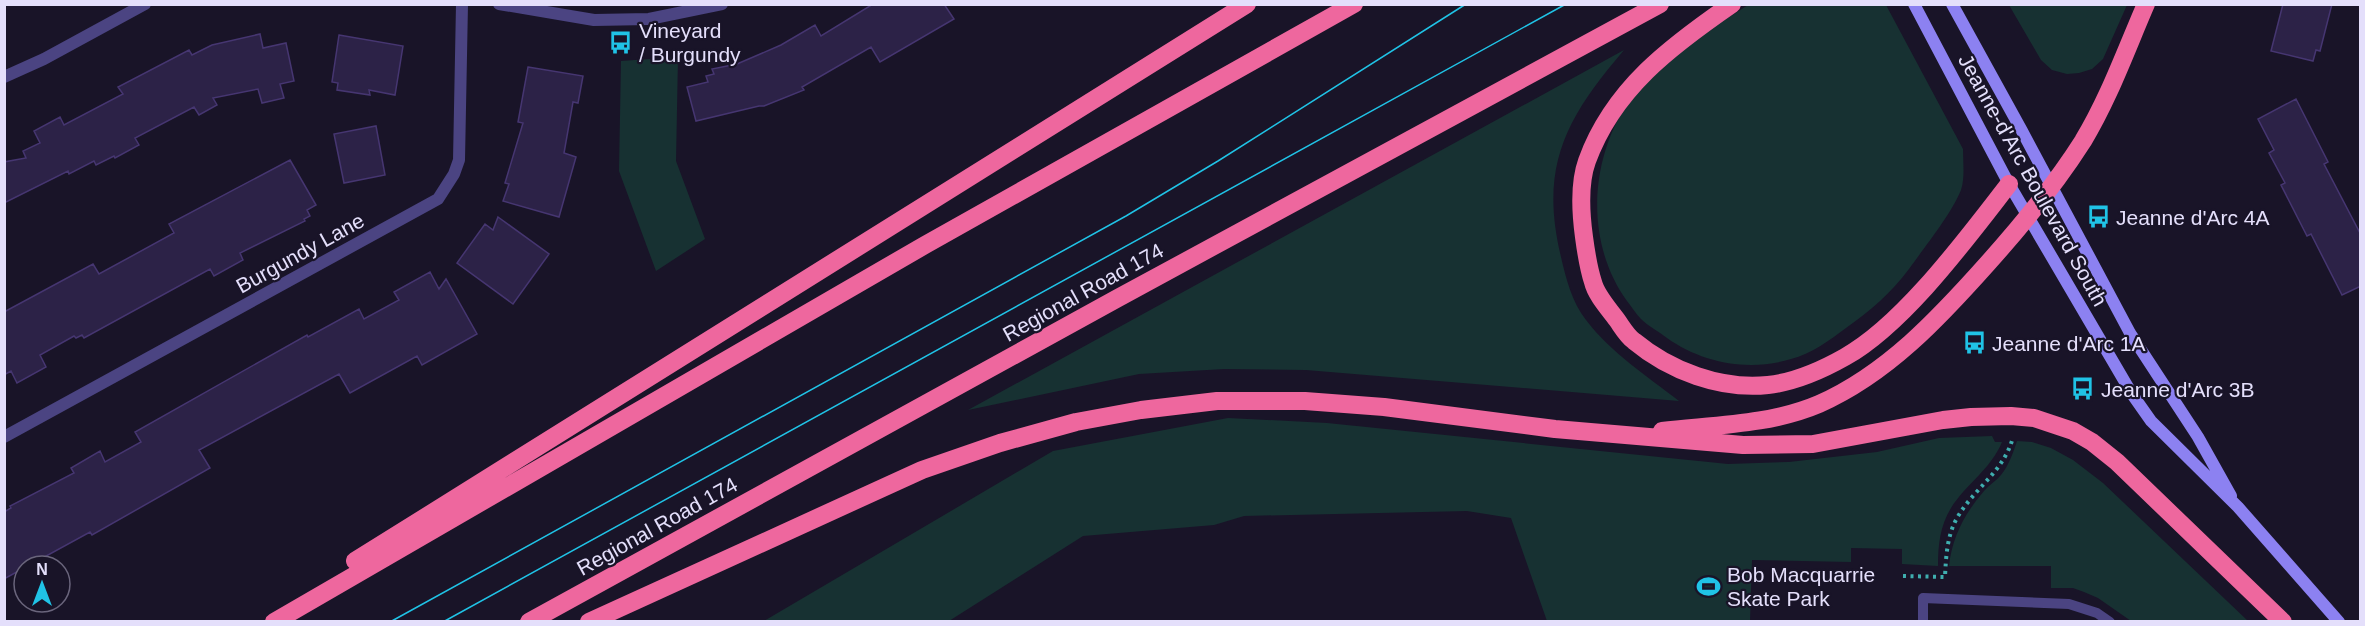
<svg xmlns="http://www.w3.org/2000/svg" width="2365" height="626" font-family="Helvetica,sans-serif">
<rect width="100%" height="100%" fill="#191428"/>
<path fill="#173132" d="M 1748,5 L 1886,5 L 1963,149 C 1963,163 1965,177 1961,190 C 1952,213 1924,248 1909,269 C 1891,293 1870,311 1846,328 C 1830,340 1811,354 1791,359 C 1749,372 1702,363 1667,338 C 1658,331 1648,326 1641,319 C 1636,314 1632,307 1627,301 C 1580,236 1591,141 1643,83 C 1670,53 1714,27 1748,5 Z
M 2009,5 L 2127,5 L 2103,59 L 2092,69 L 2079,73 L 2067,74 L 2052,70 L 2041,60 Z
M 1624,50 C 1566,118 1539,166 1561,257 C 1566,279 1572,302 1586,320 C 1611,353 1647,376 1679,401 L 1306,370 L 1224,369 L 1139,374 L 968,410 Z
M 678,57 L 676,161 L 705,239 L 656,271 L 619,171 L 621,61 Z
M 1228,418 L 1327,423 L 1728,464 L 1789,462 L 1877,452 L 1939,438 L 1992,436 L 1995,442 L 2002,442 C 1991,469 1966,484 1951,508 C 1940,526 1938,545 1938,566 L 1902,564 L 1902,549 L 1851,548 L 1851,562 L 1752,560 L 1750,621 L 1547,621 L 1511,518 L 1467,511 L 1244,516 L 1214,525 L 1083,536 L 949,621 L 764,621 L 1053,451 Z
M 2017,441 L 2032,442 L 2051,448 L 2073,460 L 2103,483 L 2248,621 L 2131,621 L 2098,598 L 2084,592 L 2073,588 L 2051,588 L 2051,566 L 1949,566 C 1952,537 1965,513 1984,491 C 1989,485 1996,481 2001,475 C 2009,465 2013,453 2017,441 Z"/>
<path fill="#2c2247" stroke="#463671" stroke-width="1.5" d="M 873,4 L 944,4 L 954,19 L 880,62 L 871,47 L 802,87 L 804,90 L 764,106 L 759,106 L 696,121 L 687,87 L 708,82 L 706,76 L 714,74 L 712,69 L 737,64 L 781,45 L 815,25 L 821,36 Z
M 2283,4 L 2332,4 L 2320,51 L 2316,50 L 2313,61 L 2271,51 Z
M 260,34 L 263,48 L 286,43 L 294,81 L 280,84 L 284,98 L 262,103 L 258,89 L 213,98 L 217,105 L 199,115 L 194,107 L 135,138 L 139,145 L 115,158 L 114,156 L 96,165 L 94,161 L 69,174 L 68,171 L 4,203 L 4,162 L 26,158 L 23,151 L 40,143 L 34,131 L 60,117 L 64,125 L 123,94 L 118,87 L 189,50 L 192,55 L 212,45 Z
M 339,35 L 403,46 L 395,95 L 369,90 L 370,95 L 337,90 L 338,83 L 332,82 Z
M 528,67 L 583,76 L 578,103 L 573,102 L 564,153 L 576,157 L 559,217 L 503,201 L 509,184 L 505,183 L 523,123 L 518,122 Z
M 2296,99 L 2328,162 L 2324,164 L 2361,235 L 2361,286 L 2342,295 L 2311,234 L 2307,236 L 2281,185 L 2285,183 L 2269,153 L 2274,150 L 2258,119 Z
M 376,126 L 385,175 L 344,183 L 334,134 Z
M 290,160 L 316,205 L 307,210 L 310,216 L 304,219 L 305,221 L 240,253 L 243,260 L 214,276 L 210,269 L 84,338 L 82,335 L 76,338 L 74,336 L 40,355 L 46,367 L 17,383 L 11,371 L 4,375 L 4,312 L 93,264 L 99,274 L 174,233 L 169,224 Z
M 498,217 L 549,254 L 513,304 L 457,263 L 485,224 L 493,230 Z
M 430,272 L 439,289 L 446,279 L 477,334 L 422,365 L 417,356 L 350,393 L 339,374 L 199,450 L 210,468 L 92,535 L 90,532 L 28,566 L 24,566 L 24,568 L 4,579 L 4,512 L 11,508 L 10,506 L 74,473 L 71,468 L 100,451 L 105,462 L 141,442 L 135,432 L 307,335 L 308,337 L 359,309 L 364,319 L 399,300 L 394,292 Z"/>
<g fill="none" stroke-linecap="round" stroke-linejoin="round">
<path stroke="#3faeaf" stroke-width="4" stroke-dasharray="3 4.5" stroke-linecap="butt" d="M 1903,576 L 1945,577 C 1946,556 1947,536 1957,518 C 1974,488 2004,472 2013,437"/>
<path stroke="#4b4482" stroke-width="10" d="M 1923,622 L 1923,598 L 2069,604 L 2097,613 L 2110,622"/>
<path stroke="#4b4482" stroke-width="12" d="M 499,4 L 594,20 L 649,19 L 722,4
M 4,77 L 44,59 L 145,4
M 4,437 L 438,199 L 454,174 L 459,160 L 462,4"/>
<path stroke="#8c81f1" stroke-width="12" d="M 1914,4 L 2009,184 L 2132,394 L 2151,421 L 2238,507 L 2339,622
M 1952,4 L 2022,131 L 2130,333 L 2198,437 L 2231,496"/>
<path stroke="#ee679e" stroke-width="18" d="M 1732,4 C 1671,46 1613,89 1587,161 C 1579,183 1581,215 1584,237 C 1586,252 1588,267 1593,282 C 1596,295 1609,309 1617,320 C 1622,327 1627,336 1634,341 C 1670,371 1721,390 1768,385 C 1795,382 1822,370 1845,357 C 1904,324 1967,238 2009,184
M 1662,431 C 1714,425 1770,425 1819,404 C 1887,374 1939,318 1988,263 C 2023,224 2055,185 2083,141 C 2109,98 2126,50 2146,4
M 355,561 L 1247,4
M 274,622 L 925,245 L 1354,4
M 529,622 L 1118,298 L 1660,4
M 589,622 L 922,470 L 1000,443 L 1076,422 L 1141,410 L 1217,401 L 1305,401 L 1384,407 L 1555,429 L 1743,445 L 1813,444 L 1943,420 L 1971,417 L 2011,416 L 2034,418 L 2073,431 L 2092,442 L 2117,462 L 2283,622"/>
<path stroke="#20c3e6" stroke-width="1.5" d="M 390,622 L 1126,216 L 1218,161 L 1466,4
M 443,622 L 1566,4"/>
</g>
<defs>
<symbol id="bus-bare" viewBox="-9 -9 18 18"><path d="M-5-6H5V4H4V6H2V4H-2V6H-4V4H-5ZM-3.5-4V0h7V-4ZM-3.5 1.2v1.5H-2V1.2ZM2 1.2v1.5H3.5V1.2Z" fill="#20c3e6" stroke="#191428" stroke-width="2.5" paint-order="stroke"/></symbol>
<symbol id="stadium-bare" viewBox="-9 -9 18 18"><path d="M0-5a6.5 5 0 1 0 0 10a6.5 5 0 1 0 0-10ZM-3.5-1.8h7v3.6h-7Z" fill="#20c3e6" stroke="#191428" stroke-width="2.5" paint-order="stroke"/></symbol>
</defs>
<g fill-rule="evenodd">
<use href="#bus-bare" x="604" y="26" width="33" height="33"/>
<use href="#bus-bare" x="2082" y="200" width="33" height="33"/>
<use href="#bus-bare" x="1958" y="326" width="33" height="33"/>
<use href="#bus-bare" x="2066" y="372" width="33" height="33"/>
<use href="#stadium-bare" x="1692" y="570" width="33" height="33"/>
</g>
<g text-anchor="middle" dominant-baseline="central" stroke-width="4.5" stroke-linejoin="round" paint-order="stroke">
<g font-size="21" fill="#e4dffb" stroke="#191428" text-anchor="start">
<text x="639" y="30">Vineyard<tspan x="639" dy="24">/ Burgundy</tspan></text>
<text x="2116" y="217">Jeanne d'Arc 4A</text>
<text x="1992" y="343">Jeanne d'Arc 1A</text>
<text x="2101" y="389">Jeanne d'Arc 3B</text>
<text x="1727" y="574">Bob Macquarrie<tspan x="1727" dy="24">Skate Park</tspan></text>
</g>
<g font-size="21" fill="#e4dffb" stroke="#191428">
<text transform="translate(2033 180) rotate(61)">Jeanne-d'Arc Boulevard South</text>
<text transform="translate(300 253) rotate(-29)">Burgundy Lane</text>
<text transform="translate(1083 292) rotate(-29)">Regional Road 174</text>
<text transform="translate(657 526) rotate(-29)">Regional Road 174</text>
</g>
</g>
<rect width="2365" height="626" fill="none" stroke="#e4dffb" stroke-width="12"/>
<g transform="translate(42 584)"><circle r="28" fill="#191428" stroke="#6a657c" stroke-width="1.5"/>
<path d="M0-4.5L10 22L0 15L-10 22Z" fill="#20c3e6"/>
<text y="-9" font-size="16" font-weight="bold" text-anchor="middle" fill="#e4dffb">N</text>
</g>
</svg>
